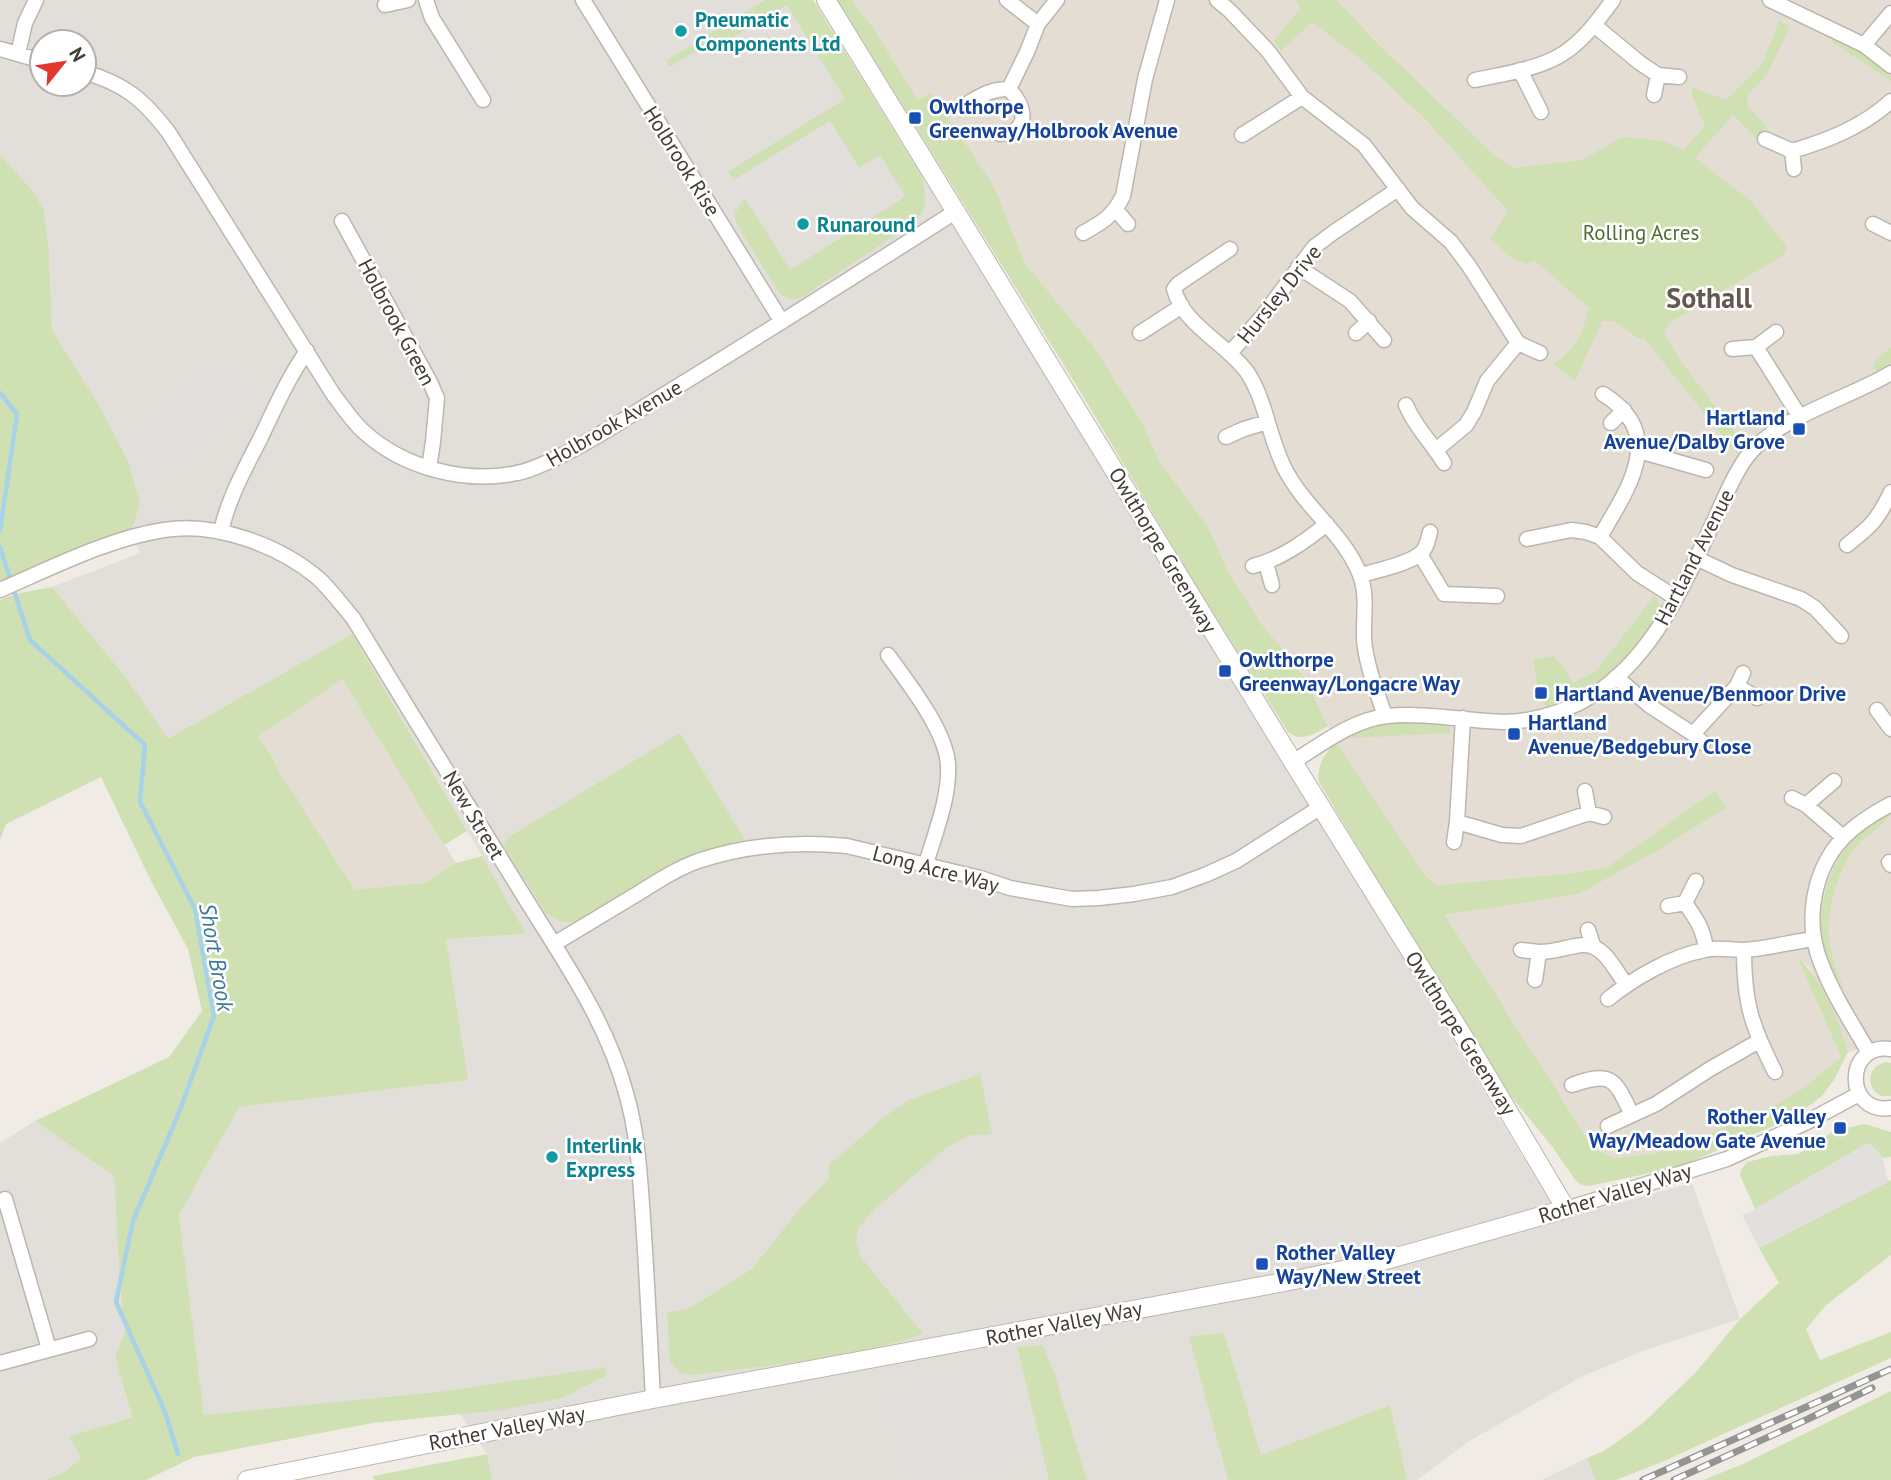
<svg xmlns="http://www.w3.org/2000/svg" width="1891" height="1480" font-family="'PT Sans',sans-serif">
<rect width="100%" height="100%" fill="#f0ece5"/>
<path fill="#e4ddd4" d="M 852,0 L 1891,0 L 1891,1042 L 1848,1052 L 1842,1033 L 1822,991 L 1808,966 L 1798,959 L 1841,1057 L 1802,1089 L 1770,1108 L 1717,1130 L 1695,1144 L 1651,1154 L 1614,1158 L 1593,1148 L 1444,915 L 1579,894 L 1659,850 L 1726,808 L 1715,790 L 1609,866 L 1576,873 L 1437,885 L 1424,874 L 1336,742 L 1308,684 L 1289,656 L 1263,626 L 1228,572 L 1209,528 L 1160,462 L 1141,420 L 1093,346 L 1025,263 L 995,188 L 931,92 L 918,100 L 874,29 Z
M 342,679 L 456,863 L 424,883 L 355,891 L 308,817 L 297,797 L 281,776 L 272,756 L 257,735 Z"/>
<path fill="#e2deda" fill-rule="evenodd" d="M 0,0 L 813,0 L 1334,842 L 1560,1219 L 1692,1183 L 1740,1319 L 1642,1351 L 1581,1377 L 1468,1442 L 1417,1480 L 1407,1480 L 1390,1405 L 1261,1455 L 1224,1333 L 1190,1336 L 1228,1480 L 1087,1480 L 1055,1375 L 1042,1345 L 1017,1348 L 1049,1480 L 492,1480 L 487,1454 L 445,1391 L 204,1415 L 179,1215 L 239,1107 L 467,1080 L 446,939 L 526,934 L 482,856 L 352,634 L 167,740 L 127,679 L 52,587 L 140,553 L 132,530 L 140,503 L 129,463 L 102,410 L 52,330 L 49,252 L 44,211 L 35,194 L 0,154 ZM 42,42 L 84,42 L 84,84 L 42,84 Z
M 35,1121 L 114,1176 L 120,1289 L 125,1334 L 115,1356 L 132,1419 L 139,1480 L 0,1480 L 0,1143 Z
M 1587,1458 L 1596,1480 L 1541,1480 Z"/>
<path fill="#cfe0b2" d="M 765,0 L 813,0 L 923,178 C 924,198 930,204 915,222 L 802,297 C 792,300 787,299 779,293 L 736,223 L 735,213 L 745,198 L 790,270 L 900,200 L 905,195 L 880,155 L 859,168 L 830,121 L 734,180 L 728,172 L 845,99 L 787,5 L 713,49 L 709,43 L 670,67 L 666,61 Z
M 837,0 L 852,0 L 874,29 L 918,100 L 931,92 L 995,188 L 1025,263 L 1093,346 L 1141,420 L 1160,462 L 1209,528 L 1228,572 L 1263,626 L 1289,656 L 1308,684 L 1328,726 C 1315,734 1302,743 1288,732 L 1197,587 L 1080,391 Z
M 1295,0 L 1337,0 L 1374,40 L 1495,156 L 1514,168 L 1583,160 L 1614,141 L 1626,137 L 1663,141 L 1684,150 L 1705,126 L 1692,96 L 1692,87 L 1726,100 L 1762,64 L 1779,21 L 1790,26 L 1768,73 L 1748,95 L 1747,105 L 1767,127 L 1755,138 L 1733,115 L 1695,158 L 1751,201 L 1787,247 L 1782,256 L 1668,324 L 1664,334 L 1682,363 L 1745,445 L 1737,454 L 1643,337 L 1638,338 L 1614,321 L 1602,321 L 1575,381 L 1554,365 C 1577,344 1581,339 1589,308 L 1534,260 L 1526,264 L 1509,256 L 1490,238 L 1508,211 L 1426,120 L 1362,60 L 1312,22 L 1281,51 L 1274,40 L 1301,8 Z
M 1829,40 C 1849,38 1877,63 1891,77 L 1891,81 Z
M 0,154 L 35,194 L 44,211 L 49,252 L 52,330 L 102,410 L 129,463 L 140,503 L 132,530 L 74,551 L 0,582 Z
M 1891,348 L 1891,363 L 1877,372 L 1873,365 L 1883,353 Z
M 52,587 L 127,679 L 168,739 L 352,634 L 467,831 L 444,845 L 342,679 L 258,736 L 272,756 L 281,776 L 297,797 L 308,817 L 355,890 L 424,883 L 456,863 L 482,856 L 526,934 L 446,939 L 468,1080 L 239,1107 L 179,1215 L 204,1415 L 446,1391 L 607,1367 L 605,1376 L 562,1398 L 501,1410 L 373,1423 L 216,1453 L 194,1457 L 146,1480 L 46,1480 L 65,1472 L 81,1458 L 69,1436 L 132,1418 L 115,1356 L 125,1333 L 120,1289 L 114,1176 L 35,1121 L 169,1057 L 202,1011 L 188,949 L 151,881 L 101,777 L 6,824 L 0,840 L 0,600 L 15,594 Z
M 1654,596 C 1658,600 1662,604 1661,610 C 1659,626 1615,672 1601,682 C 1585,694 1565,701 1546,707 L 1545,703 L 1540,702 L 1533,659 L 1553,656 L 1562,665 L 1573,683 L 1597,670 Z
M 1393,722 L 1444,725 L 1449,727 L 1451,733 L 1352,738 L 1352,734 C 1364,727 1378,724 1393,722 Z
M 680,733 L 745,840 L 707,850 L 673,864 L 583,919 C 568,925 559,922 546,913 L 503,845 L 509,837 Z
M 1336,742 L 1424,874 L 1437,885 L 1576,873 L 1609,866 L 1715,790 L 1726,808 L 1659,850 L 1579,894 L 1445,915 L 1593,1148 L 1614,1158 L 1651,1154 L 1695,1144 L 1717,1130 L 1770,1108 L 1802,1089 L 1841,1057 L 1797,957 C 1823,980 1838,1019 1848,1052 L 1834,1080 L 1821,1097 L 1803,1110 L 1778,1124 L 1679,1167 L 1588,1186 L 1582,1185 L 1576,1181 L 1551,1145 L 1506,1090 L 1389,900 L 1319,782 C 1316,765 1325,754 1336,742 Z
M 1891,814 C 1882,826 1866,835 1856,847 C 1837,871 1824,916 1830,946 C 1833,962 1839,977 1845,992 C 1835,975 1825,958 1822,938 C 1815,890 1844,829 1891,814 Z
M 1886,1062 L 1891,1063 L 1891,1096 L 1882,1096 L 1876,1093 C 1865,1081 1870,1066 1886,1062 Z
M 980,1074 L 992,1134 L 970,1135 L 947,1147 L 876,1208 L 858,1228 L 856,1241 L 860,1256 L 923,1334 C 850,1359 770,1365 694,1375 L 680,1373 L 670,1362 L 667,1313 L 690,1308 L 752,1269 L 798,1211 L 829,1178 L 829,1165 L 883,1118 L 907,1101 Z
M 1865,1124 L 1891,1132 L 1891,1157 L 1883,1158 L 1871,1145 L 1866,1144 L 1755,1209 L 1740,1175 L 1741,1170 L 1747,1162 L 1772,1156 L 1798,1154 L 1836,1130 Z
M 1891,1180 L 1891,1255 L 1826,1305 L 1806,1329 L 1820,1360 L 1891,1332 L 1891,1358 L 1664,1461 L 1616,1480 L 1596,1480 L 1587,1458 L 1604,1451 L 1642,1424 L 1696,1372 L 1740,1319 L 1779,1283 L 1759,1248 Z
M 1224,1333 L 1261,1455 L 1390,1405 L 1407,1480 L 1228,1480 L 1189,1336 Z
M 1043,1345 L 1055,1375 L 1087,1480 L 1049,1480 L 1017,1347 Z
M 1891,1391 L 1891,1480 L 1703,1480 L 1743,1464 Z
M 487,1454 L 492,1480 L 374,1480 L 373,1476 Z"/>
<path fill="#e2dfdd" d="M 830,121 L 859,168 L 828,187 L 819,174 L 755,214 L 734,180 Z
M 224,370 L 242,399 L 204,423 L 209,432 L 146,473 L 129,446 L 147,435 L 144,429 L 160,419 L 163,423 L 171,418 L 169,414 L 179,407 L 175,401 Z
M 1866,1144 L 1871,1144 L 1883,1158 L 1888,1182 L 1759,1248 L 1742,1215 L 1748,1213 Z
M 993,1368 L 1010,1425 L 1021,1422 L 1029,1449 L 924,1480 L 914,1480 L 890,1398 Z"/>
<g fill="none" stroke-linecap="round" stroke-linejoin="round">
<path stroke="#a7d2e7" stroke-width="4.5" d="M 0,393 L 17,414 L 0,531
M 0,547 L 30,640 L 145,745 L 140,802 L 195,909 L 214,1016 L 180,1110 L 133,1221 L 116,1302 L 165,1412 L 178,1454"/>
<defs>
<path id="minor" d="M 426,0 L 432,18 L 483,100
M 583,0 L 782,322
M 1007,0 L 1038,24
M 1217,0 L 1230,11 L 1268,51 L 1302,97 L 1364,145 L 1412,208 L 1451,242 L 1469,266 L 1518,343 L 1540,353
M 1770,0 L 1864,45 L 1891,66
M 385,5 L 408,0
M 1594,25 L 1640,63 L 1658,75 L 1679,77
M 1864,45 L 1891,13
M 0,49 L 42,61
M 18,54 L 25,23 L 36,0
M 1520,70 L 1541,112
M 84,72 C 125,84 143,99 169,133 L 333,394 C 343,407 352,421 363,431 C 403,468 465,484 517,473 C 529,471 541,465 552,460 C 591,442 626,418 662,396 C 761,335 858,274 955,212
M 1475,80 C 1503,74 1540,69 1564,53 C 1584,40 1599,19 1613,0
M 1009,89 L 1027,52 L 1038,24 L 1057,0
M 1654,95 L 1658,75
M 970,102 C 983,94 993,89 1009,89 C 1026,106 1031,133 1000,134
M 1242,135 L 1302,97
M 1765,139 L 1792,151 L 1794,169
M 1792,151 C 1829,140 1862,127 1891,101
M 1116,210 L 1128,224
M 342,221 L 430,382 L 437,398 L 433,442 L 429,468
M 1873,224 L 1891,233
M 1083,233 C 1103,222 1113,216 1123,196 L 1145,79 L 1167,0
M 1230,249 L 1178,284 L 1174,289 C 1183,325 1226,343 1247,372 C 1267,402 1269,440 1286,471 C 1306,509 1345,535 1360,575 C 1368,596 1363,618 1364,639 C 1366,665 1377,692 1385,716
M 1298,267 L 1350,301 L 1384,340
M 1140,333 L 1182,306
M 1356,333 L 1369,321
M 1756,347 L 1800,417
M 1732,349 L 1756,347 L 1776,332
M 1230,353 L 1262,317 L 1314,247 L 1334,232 L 1398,189
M 1406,405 C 1415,427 1432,443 1444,463
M 1611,423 L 1624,410
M 1226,437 L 1244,429 L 1267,422
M 1436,450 L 1466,425 L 1474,412 L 1487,381 L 1518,343
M 1639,451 L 1706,470
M 221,532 C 228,498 246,467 261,437 C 275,408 288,378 307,351
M 1600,537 C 1628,488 1668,434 1603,394
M 1527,539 L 1571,530 L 1586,532 L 1600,537 L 1637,573 L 1676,598
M 1847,545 C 1871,526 1877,521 1891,492
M 1420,554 L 1444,594 L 1497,596
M 1696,558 L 1732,575 L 1801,599 L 1815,608 L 1841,636
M 1266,563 L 1272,585
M 1253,566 C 1281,559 1304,542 1327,524
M 1360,575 C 1376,571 1409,564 1421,553 C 1427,548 1428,539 1430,532
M 0,590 C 51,568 110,538 164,530 C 216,522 279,545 318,578 C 331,590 341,604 353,618 C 409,710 465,801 522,893 C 561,957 606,1019 626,1093 C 638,1134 640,1177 643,1219 C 647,1279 650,1339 653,1399
M 888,655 C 908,683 945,729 948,764 C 950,797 935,833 926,864
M 1616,677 L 1650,706 L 1693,734 L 1703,743
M 1737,686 L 1757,698
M 1877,710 L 1891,729
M 1693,734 L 1737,686 L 1743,673
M 1293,762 C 1322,744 1352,720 1387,716 C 1426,712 1465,721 1503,722 C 1537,722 1575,709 1602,689 C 1658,648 1686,580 1715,519 C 1724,499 1733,476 1746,458 C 1776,417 1848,399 1891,373
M 1585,791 L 1589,813
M 1792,798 L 1806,805 L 1843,837
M 1806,805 L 1834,781
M 1457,822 L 1502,835 L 1521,836 L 1589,813 L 1604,817
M 1454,842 L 1457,822 L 1463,718
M 1889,862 L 1891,865
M 1685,903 C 1697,920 1703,928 1706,949
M 1668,906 L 1685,903 L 1696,881
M 1588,930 L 1593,945
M 554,944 C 581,928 609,911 637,894 C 656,882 676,869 698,861 C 746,845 797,841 847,846 L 980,878 L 1010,888 L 1072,899 L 1099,898 L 1134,894 L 1172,887 L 1205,875 L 1236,861 L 1321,807
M 1521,950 L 1539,952 L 1535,980
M 1744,950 C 1744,1002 1751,1025 1775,1072
M 1539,952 C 1557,952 1568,946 1583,945 C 1603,943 1616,971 1626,985
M 1608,999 C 1634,978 1672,956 1705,950 C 1718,947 1730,950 1743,950 C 1766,949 1790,942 1814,939
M 1891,1049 C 1844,1042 1844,1115 1891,1108
M 1869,1053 C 1852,1023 1833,995 1821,963 C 1804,922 1813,870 1843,838 C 1857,823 1874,813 1891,804
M 1572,1085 C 1613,1070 1615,1080 1632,1115
M 1608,1126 L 1656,1104 L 1710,1069 L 1759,1041
M 5,1199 L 49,1349
M 1566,1209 L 1727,1159 L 1805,1123 L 1859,1094
M 0,1363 L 89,1339"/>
<path id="tertiary" d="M 247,1480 L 653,1399 L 1295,1280 L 1372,1264 L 1566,1209 L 1473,1052 L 1293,762 L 826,0"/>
</defs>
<use href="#minor" stroke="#bdb6ac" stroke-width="17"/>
<use href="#tertiary" stroke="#bdb6ac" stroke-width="20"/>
<use href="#minor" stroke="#fff" stroke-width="14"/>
<use href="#tertiary" stroke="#fff" stroke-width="18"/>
<defs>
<path id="rail" d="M 1643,1480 L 1891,1369
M 1674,1480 L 1808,1419 L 1872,1388"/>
</defs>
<use href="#rail" stroke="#949494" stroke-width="7"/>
<use href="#rail" stroke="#fff" stroke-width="4.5" stroke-dasharray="13" stroke-linecap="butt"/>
</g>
<g fill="#0f9aa8" stroke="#fff" stroke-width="2.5">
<circle cx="681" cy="31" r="7"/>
<circle cx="803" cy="224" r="7"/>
<circle cx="552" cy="1157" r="7"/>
</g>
<g fill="#1a4fb4" stroke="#fff" stroke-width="2.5">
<rect x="908" y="111" width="14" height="14" rx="3.5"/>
<rect x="1792" y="422" width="14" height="14" rx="3.5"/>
<rect x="1218" y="664" width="14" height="14" rx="3.5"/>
<rect x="1534" y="686" width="14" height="14" rx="3.5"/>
<rect x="1507" y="727" width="14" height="14" rx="3.5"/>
<rect x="1833" y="1121" width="14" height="14" rx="3.5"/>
<rect x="1255" y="1257" width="14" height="14" rx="3.5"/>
</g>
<g text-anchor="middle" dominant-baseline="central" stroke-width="5" stroke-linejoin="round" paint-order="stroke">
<g font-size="21" font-weight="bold" fill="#0d838f" stroke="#fff" text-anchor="start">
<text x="695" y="19">Pneumatic<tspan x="695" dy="24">Components Ltd</tspan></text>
<text x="817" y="224">Runaround</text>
<text x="566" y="1145">Interlink<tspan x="566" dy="24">Express</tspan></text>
</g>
<g font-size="21" font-weight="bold" fill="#164399" stroke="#fff" text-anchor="start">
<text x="929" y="106">Owlthorpe<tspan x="929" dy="24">Greenway/Holbrook Avenue</tspan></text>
<text x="1785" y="417" text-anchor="end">Hartland<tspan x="1785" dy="24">Avenue/Dalby Grove</tspan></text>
<text x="1239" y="659">Owlthorpe<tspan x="1239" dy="24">Greenway/Longacre Way</tspan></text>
<text x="1555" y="693">Hartland Avenue/Benmoor Drive</text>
<text x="1528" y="722">Hartland<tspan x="1528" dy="24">Avenue/Bedgebury Close</tspan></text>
<text x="1826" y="1116" text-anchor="end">Rother Valley<tspan x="1826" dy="24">Way/Meadow Gate Avenue</tspan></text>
<text x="1276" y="1252">Rother Valley<tspan x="1276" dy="24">Way/New Street</tspan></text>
</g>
<g font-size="21" fill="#423c35" stroke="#fff">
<text transform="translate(682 161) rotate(58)">Holbrook Rise</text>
<text transform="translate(1279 294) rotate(-51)">Hursley Drive</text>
<text transform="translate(397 322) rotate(62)">Holbrook Green</text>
<text transform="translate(614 423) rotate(-30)">Holbrook Avenue</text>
<text transform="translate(1163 550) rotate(59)">Owlthorpe Greenway</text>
<text transform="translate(1694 557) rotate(-63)">Hartland Avenue</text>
<text transform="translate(474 815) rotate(59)">New Street</text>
<text transform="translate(936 869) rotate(15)">Long Acre Way</text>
<text transform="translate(1461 1033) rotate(58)">Owlthorpe Greenway</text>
<text transform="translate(1615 1193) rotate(-17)">Rother Valley Way</text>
<text transform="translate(1064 1323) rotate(-11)">Rother Valley Way</text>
<text transform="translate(507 1428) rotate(-11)">Rother Valley Way</text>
</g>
<g font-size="21" fill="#4c6c30" stroke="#fff">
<text x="1641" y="232">Rolling Acres</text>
</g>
<g font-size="23" font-style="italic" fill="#3a7a9a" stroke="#fff">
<text transform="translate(217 957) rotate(80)">Short Brook</text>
</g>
<g font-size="28" font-weight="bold" fill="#63594e" stroke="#fff">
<text x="1709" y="297">Sothall</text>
</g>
</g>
<g transform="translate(63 63) rotate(60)"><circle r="33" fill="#ffffff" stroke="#b3b1ae" stroke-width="2"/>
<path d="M0-5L12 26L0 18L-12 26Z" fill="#e1372c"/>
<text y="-10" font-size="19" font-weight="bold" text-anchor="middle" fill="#423c35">N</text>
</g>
</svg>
